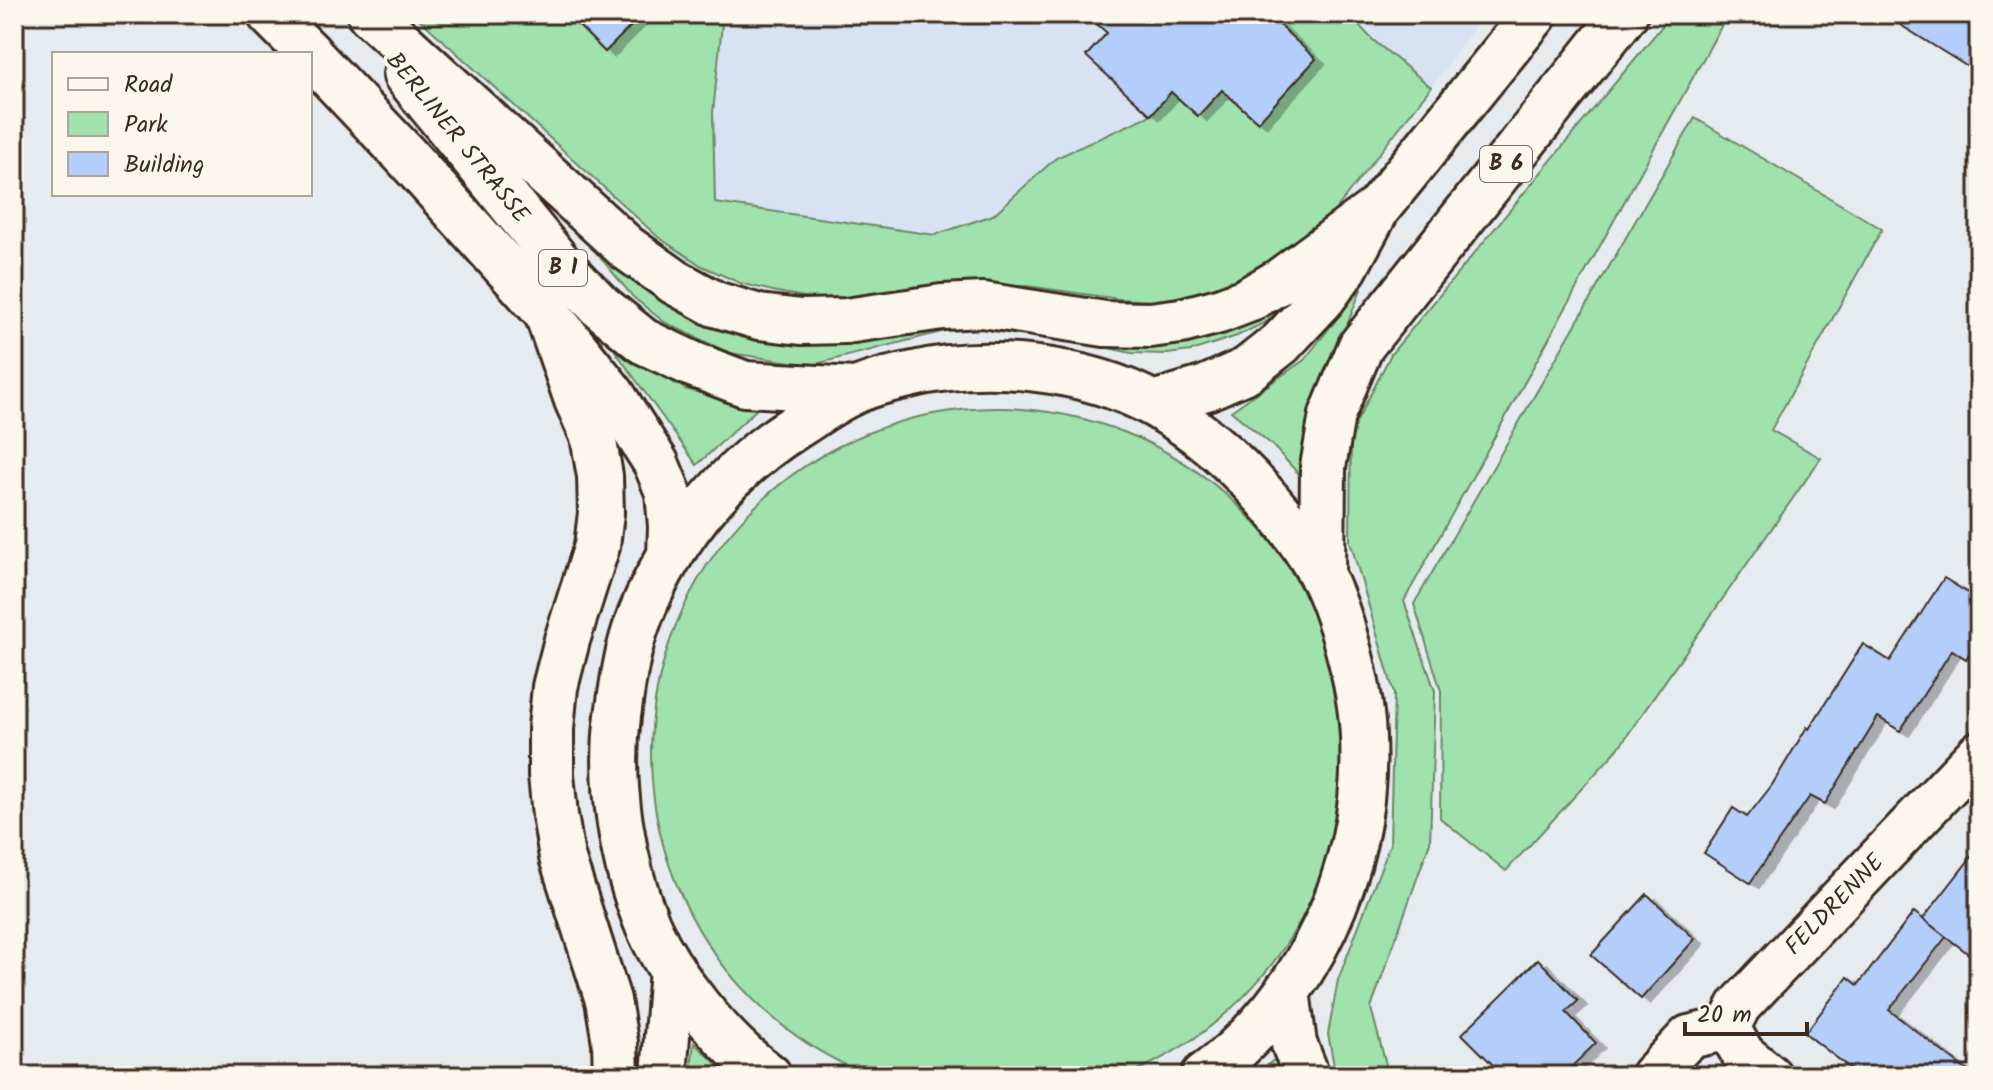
<svg xmlns="http://www.w3.org/2000/svg" width="1993" height="1090" font-family="Kalam,sans-serif">
<defs>
<filter id="shadow"><feDropShadow dx="9" dy="5" stdDeviation="0" flood-color="#0004"/></filter>
</defs>
<rect width="100%" height="100%" fill="#e6ebf0"/>
<filter id="ink" filterUnits="userSpaceOnUse"><feTurbulence type="fractalNoise" baseFrequency=".0125" numOctaves="2"/><feDisplacementMap in="SourceGraphic" scale="16" xChannelSelector="R" yChannelSelector="G"/><feConvolveMatrix kernelMatrix="1 2 1 2 8 2 1 2 1" color-interpolation-filters="sRGB"/></filter>
<g filter="url(#ink)">
<path fill="#d7e2f3" d="M 414,14 L 1484,14 L 1431,87 L 1322,227 L 1151,301 L 1119,299 L 1027,286 L 990,285 L 947,285 L 856,298 L 816,299 L 777,292 L 740,283 L 702,266 L 658,237 Z"/>
<path fill="#9fe2ad" stroke="#6d8666" stroke-width="2" d="M 414,14 L 567,14 L 605,52 L 643,14 L 723,14 L 713,113 L 715,203 L 935,235 L 993,215 L 1056,158 L 1151,115 L 1171,92 L 1198,116 L 1222,90 L 1258,122 L 1315,59 L 1277,23 L 1285,14 L 1348,14 L 1373,40 L 1431,87 L 1322,227 L 1276,263 L 1239,281 L 1199,294 L 1151,301 L 1119,299 L 1027,286 L 947,285 L 856,298 L 816,299 L 777,292 L 740,283 L 702,266 L 658,237 Z
M 1672,14 L 1728,14 L 1404,601 L 1435,691 L 1430,842 L 1371,1008 L 1389,1076 L 1336,1076 L 1328,1034 L 1338,980 L 1390,844 L 1394,693 L 1350,541 L 1351,433 L 1391,354 Z
M 1695,118 L 1882,229 L 1771,430 L 1821,458 L 1617,750 L 1506,871 L 1440,818 L 1441,691 L 1414,604 Z
M 576,228 L 724,317 L 979,315 L 1147,333 L 1317,269 L 1268,321 L 1237,336 L 1191,351 L 1167,354 L 1131,353 L 1091,344 L 969,325 L 812,365 L 729,353 L 664,322 L 633,297 Z
M 1362,287 L 1314,408 L 1306,482 L 1272,445 L 1231,411 L 1304,360 Z
M 608,341 L 685,389 L 758,408 L 697,465 Z
M651 754a346 346 0 1 1 692 0a346 346 0 1 1-692 0Z
M 694,1043 L 730,1076 L 690,1076 Z
M 1280,1055 L 1293,1076 L 1254,1076 Z"/>
<path fill="#b4cefb" stroke="#3b2a1e" stroke-width="2" filter="url(#shadow)" d="M 567,14 L 643,14 L 605,52 Z
M 1086,14 L 1267,14 L 1316,59 L 1258,122 L 1222,90 L 1198,116 L 1171,92 L 1151,115 L 1086,56 L 1107,33 Z
M 1883,14 L 1979,14 L 1979,74 Z
M 1944,578 L 1979,600 L 1979,638 L 1966,659 L 1952,650 L 1900,731 L 1878,717 L 1825,804 L 1810,796 L 1750,883 L 1704,853 L 1733,808 L 1747,817 L 1772,785 L 1807,727 L 1809,729 L 1863,644 L 1890,661 Z
M 1979,847 L 1979,962 L 1923,919 Z
M 1647,894 L 1695,939 L 1641,999 L 1591,955 Z
M 1914,912 L 1946,937 L 1889,1010 L 1974,1076 L 1860,1076 L 1805,1033 L 1848,977 L 1858,985 Z
M 1538,959 L 1578,1001 L 1566,1012 L 1596,1043 L 1562,1076 L 1504,1076 L 1462,1034 Z"/>
<g fill="none" stroke-linecap="round" stroke-linejoin="round">
<defs>
<path id="street" d="M 1728,1028 L 1739,1006 L 1979,753
M 1728,1028 L 1743,1054 L 1770,1076
M 1652,1076 L 1689,1037 L 1728,1028"/>
<path id="primary" d="M 270,14 L 310,54
M 370,14 L 627,248 L 675,282 L 715,304 L 759,317 L 801,322 L 846,321 L 942,307 L 983,305 L 1105,324 L 1150,325 L 1181,321 L 1219,311 L 1248,300 L 1280,281 L 1377,209
M 310,55 L 405,155 L 547,313 L 612,394 L 656,463 L 668,492 L 671,526 L 670,556
M 406,75 L 558,262 L 600,306 L 643,341 L 692,364 L 745,384 L 855,390
M 1153,404 L 1206,388 L 1247,370 L 1281,343 L 1323,298 L 1345,268 L 1377,209 L 1535,14
M 1322,577 L 1323,467 L 1332,415 L 1361,346 L 1625,14
M 1287,991 L 1294,1044 L 1307,1076
M 769,1076 C 721,1041 672,980 648,926 C 622,864 609,782 618,716 C 622,687 626,657 635,630 C 663,548 722,473 795,427 C 814,415 833,401 853,392 C 870,383 891,379 909,375 C 985,356 1086,367 1155,405 C 1203,432 1245,471 1279,513 C 1295,533 1311,555 1323,578 C 1336,604 1344,632 1351,660 C 1357,685 1362,712 1363,737 C 1369,867 1309,999 1204,1076"/>
<path id="highway" d="M 547,313 L 577,400 L 593,436 L 600,476 L 601,513 L 597,546 L 567,640 L 555,687 L 551,728 L 551,775 L 555,815 L 562,857 L 608,1000 L 615,1042 L 616,1076
M 664,1076 L 672,969"/>
</defs>
<use href="#street" stroke="#3b2a1e" stroke-width="48"/>
<use href="#primary" stroke="#3b2a1e" stroke-width="50"/>
<use href="#highway" stroke="#3b2a1e" stroke-width="50"/>
<use href="#street" stroke="#fbf7ec" stroke-width="42"/>
<use href="#primary" stroke="#fbf7ec" stroke-width="44"/>
<use href="#highway" stroke="#fbf7ec" stroke-width="44"/>
</g>
</g>
<g text-anchor="middle" dominant-baseline="central" stroke-width="8" stroke-linejoin="round" paint-order="stroke">
<g fill="#fbf7ec" stroke="#75685c" stroke-width="2">
<rect x="1480" y="146" width="52" height="36" rx="6"/>
<rect x="539" y="250" width="48" height="36" rx="6"/>
</g>
<g font-size="22" font-weight="bold" fill="#3b2a1e">
<text x="1506" y="164">B 6</text>
<text x="563" y="268">B 1</text>
</g>
<g font-size="24" fill="#3b2a1e" stroke="#fbf7ec">
<text transform="translate(457 138) rotate(51)">BERLINER STRASSE</text>
<text transform="translate(1835 905) rotate(-46)">FELDRENNE</text>
</g>
</g>
<rect width="1993" height="1090" fill="none" stroke="#fbf7ec" stroke-width="48"/>
<rect x="24" y="24" width="1945" height="1042" fill="none" stroke="#3b2a1e" stroke-width="3" filter="url(#ink)"/>
<rect x="52" y="52" width="260" height="144" fill="#fbf7ec" stroke="#aea59a" stroke-width="2"/>
<rect x="68" y="78" width="40" height="12" fill="#fbf7ec" stroke="#aea59a" stroke-width="2"/>
<text x="124" y="92" font-size="24" fill="#3b2a1e">Road</text>
<rect x="68" y="112" width="40" height="24" fill="#9fe2ad" stroke="#aea59a" stroke-width="2"/>
<text x="124" y="132" font-size="24" fill="#3b2a1e">Park</text>
<rect x="68" y="152" width="40" height="24" fill="#b4cefb" stroke="#aea59a" stroke-width="2"/>
<text x="124" y="172" font-size="24" fill="#3b2a1e">Building</text>
<path d="M1685 1022v12h122v-12" fill="none" stroke="#3b2a1e" stroke-width="4"/>
<text x="1697" y="1022" font-size="24" fill="#3b2a1e" stroke="#fbf7ec" stroke-width="6" paint-order="stroke">20 m</text>
</svg>
